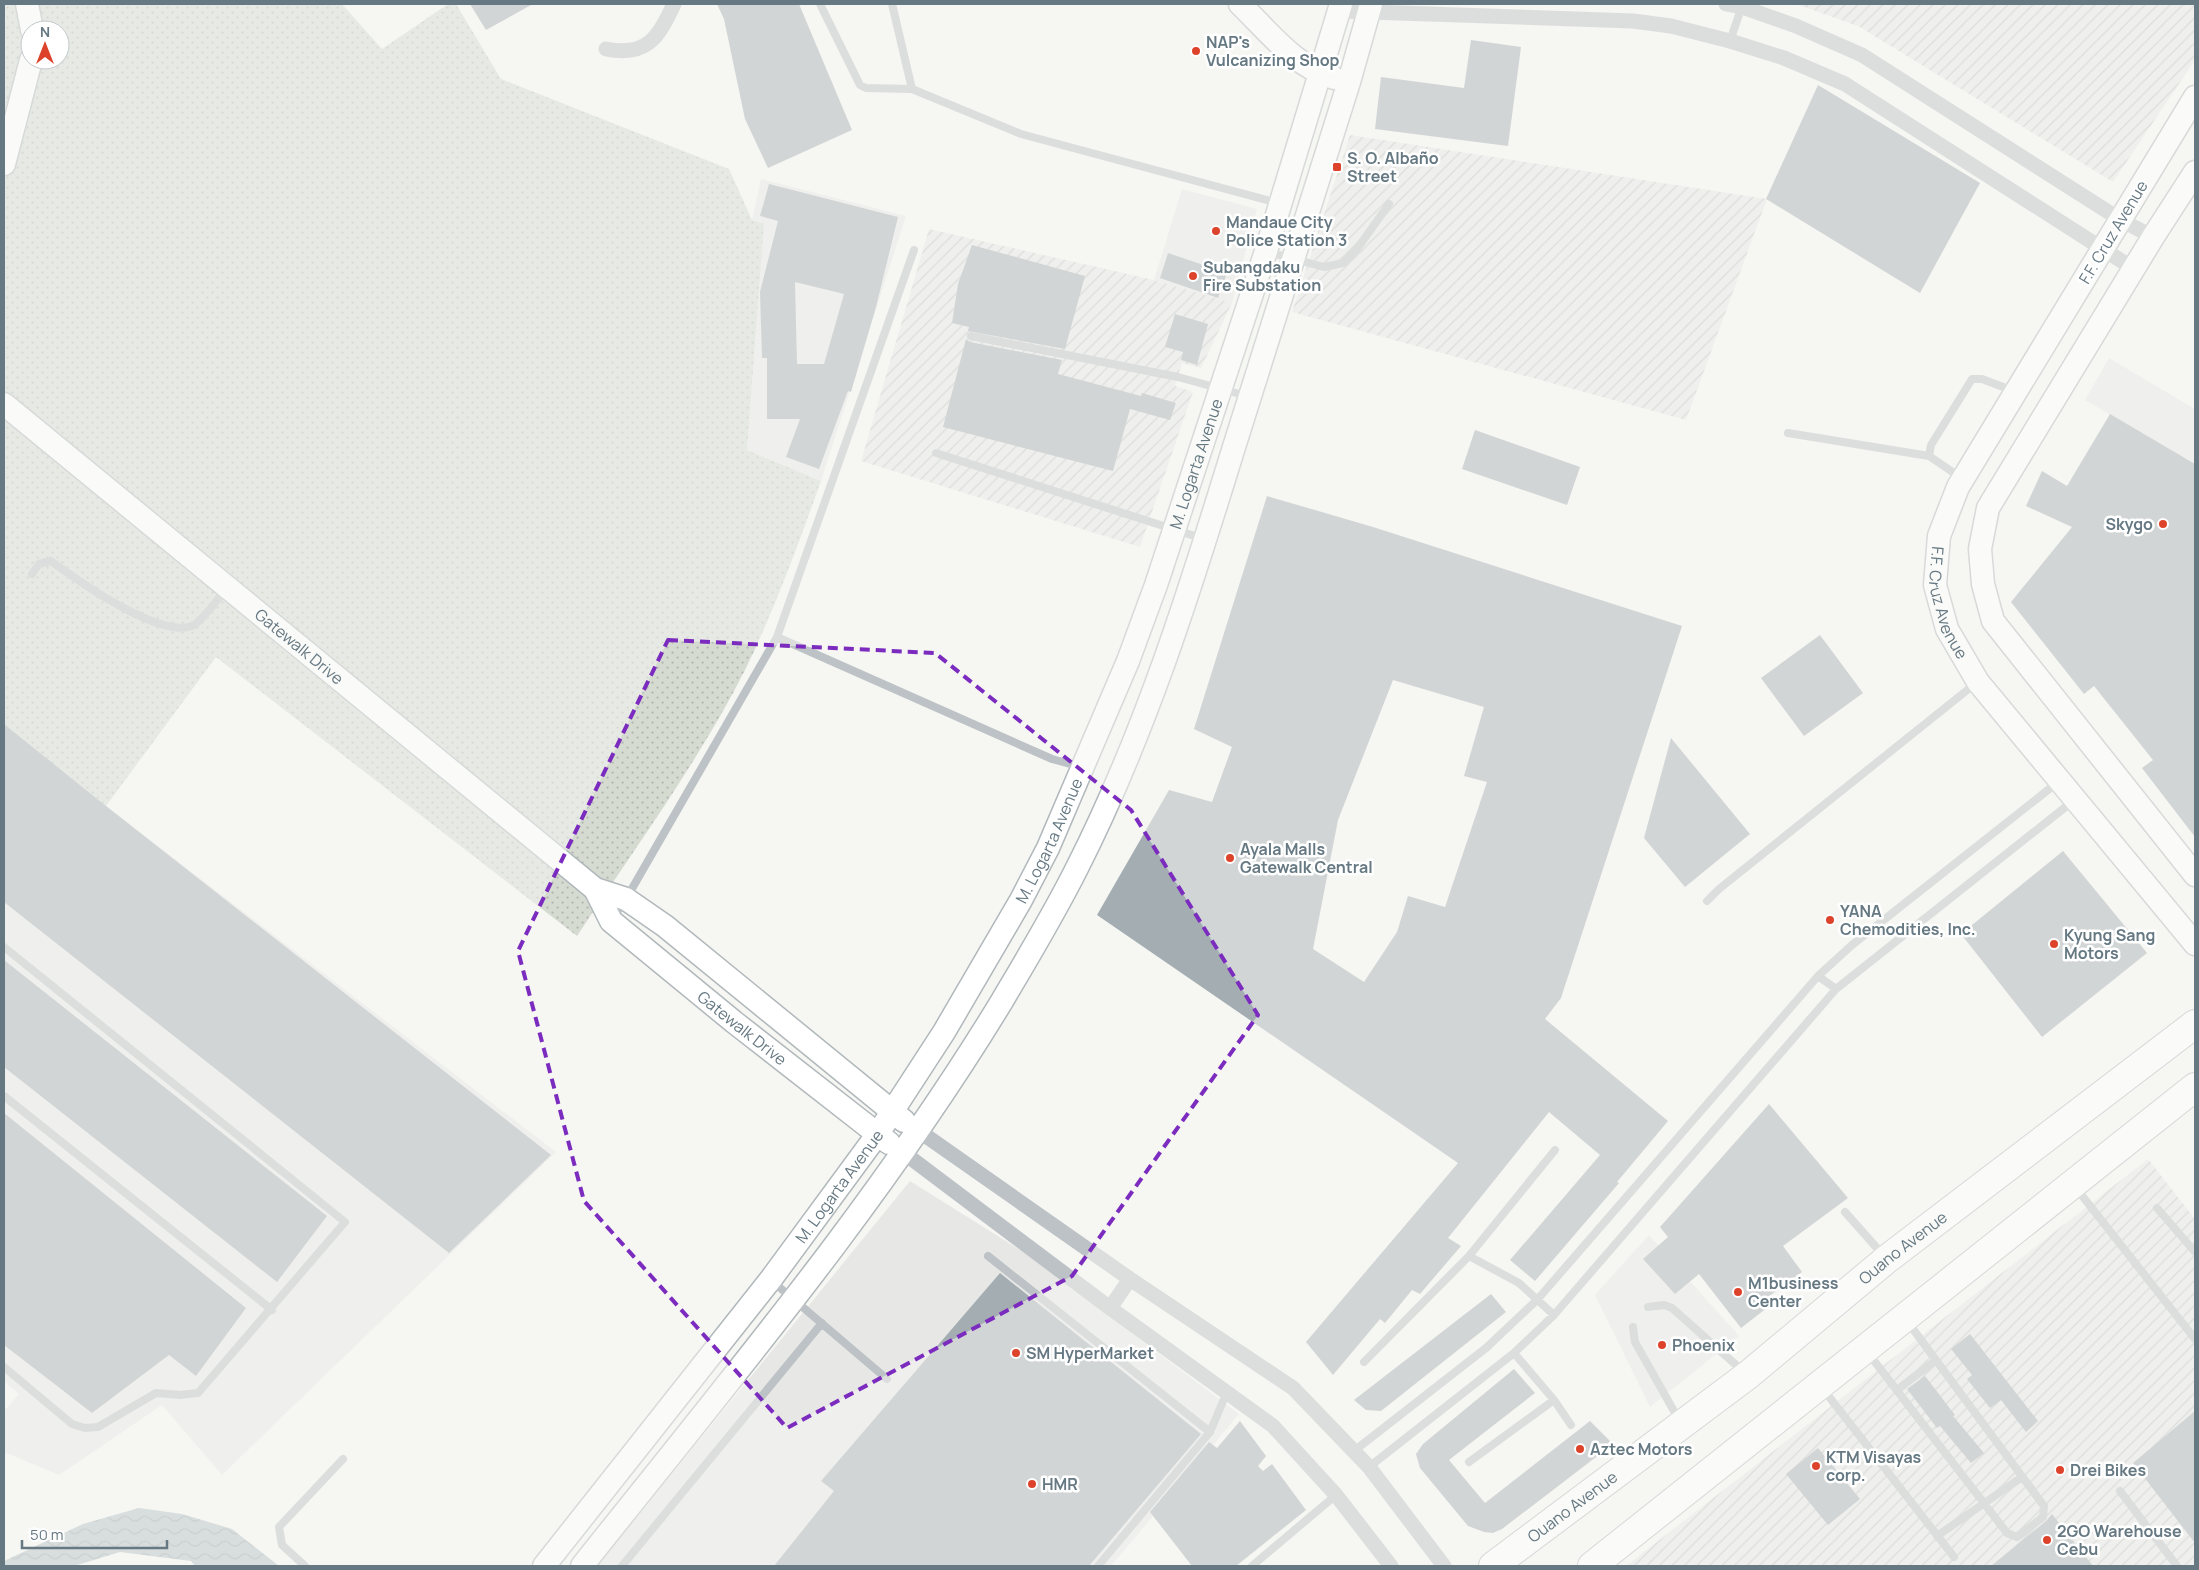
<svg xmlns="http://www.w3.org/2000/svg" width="2199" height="1570" font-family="Manrope,sans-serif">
<defs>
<pattern id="industrial-furrows" width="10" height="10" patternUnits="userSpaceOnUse" patternTransform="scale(1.25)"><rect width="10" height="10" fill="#e7e7e6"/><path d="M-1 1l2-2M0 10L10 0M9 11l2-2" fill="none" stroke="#bfc0c0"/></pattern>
<pattern id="grass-dots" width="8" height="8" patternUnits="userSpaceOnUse" patternTransform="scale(1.25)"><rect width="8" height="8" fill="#d6dbd2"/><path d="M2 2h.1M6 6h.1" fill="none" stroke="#b1b6b0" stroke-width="1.8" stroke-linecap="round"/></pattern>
<pattern id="water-waves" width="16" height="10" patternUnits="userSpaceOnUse" patternTransform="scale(1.25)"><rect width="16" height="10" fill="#b4c2c5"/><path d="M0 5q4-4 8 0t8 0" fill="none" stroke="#96a2a5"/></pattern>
</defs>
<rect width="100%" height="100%" fill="#f6f6f3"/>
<path fill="#e7e7e6" d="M 761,179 L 906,216 L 821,481 L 747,450 L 764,225 L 752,220 Z
M 1182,189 L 1257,209 L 1232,303 L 1154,280 Z
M 2109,358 L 2195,409 L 2195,464 L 2085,400 Z
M 4,724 L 106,806 L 556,1152 L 222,1475 L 162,1405 L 59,1475 L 4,1452 L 4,1411 L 19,1394 L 4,1381 Z
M 910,1181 L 1028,1255 L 1239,1414 L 1111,1566 L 597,1566 Z
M 1649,1235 L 1739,1336 L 1650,1407 L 1595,1295 Z"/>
<path fill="url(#industrial-furrows)" d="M 1796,4 L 2195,4 L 2195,60 L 2113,182 L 1858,26 Z
M 1350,135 L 1767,199 L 1686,420 L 1292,312 Z
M 929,229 L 1154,280 L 1232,303 L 1201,368 L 1182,363 L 1175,386 L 1193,392 L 1140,547 L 861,461 Z
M 2148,1159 L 2195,1219 L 2195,1566 L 1626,1566 Z"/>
<path fill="url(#grass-dots)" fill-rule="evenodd" d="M 4,4 L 342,4 L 382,49 L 448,4 L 456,4 L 501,79 L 729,169 L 752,220 L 764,224 L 747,450 L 821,481 C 798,545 775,609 745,670 C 698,763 634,849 577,936 L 216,657 L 106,806 L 4,724 L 4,20 L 6,18 L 4,16 ZM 30,30 L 60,30 L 60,60 L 30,60 Z"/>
<path fill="url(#water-waves)" d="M 139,1508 L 182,1514 L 232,1529 L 279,1566 L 195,1566 L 191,1561 L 120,1552 L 74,1566 L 4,1566 L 4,1561 L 83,1524 Z"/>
<path fill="#a4aeb2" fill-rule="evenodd" d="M 470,4 L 533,4 L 486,30 Z
M 717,4 L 799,4 L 852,130 L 768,168 L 745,119 L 724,19 Z
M 1471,40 L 1521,47 L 1508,146 L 1375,129 L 1381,77 L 1464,88 Z
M 1818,85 L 1980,183 L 1920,293 L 1766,199 Z
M 769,184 L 898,217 L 876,307 L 851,392 L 848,391 L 819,469 L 786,457 L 800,419 L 767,419 L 767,358 L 762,358 L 760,292 L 778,221 L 760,216 ZM 795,282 L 844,294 L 824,364 L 797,364 Z
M 972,245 L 1085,276 L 1065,349 L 968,331 L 969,327 L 952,323 L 958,284 Z
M 1168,253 L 1227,273 L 1218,298 L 1160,278 Z
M 1175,314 L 1208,324 L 1197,365 L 1181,360 L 1183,352 L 1165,347 Z
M 966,339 L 970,342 L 1062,360 L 1058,374 L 1141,396 L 1142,393 L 1176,403 L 1170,420 L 1130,409 L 1113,471 L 943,427 Z
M 2110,414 L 2195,464 L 2195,837 L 2142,768 L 2153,760 L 2094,686 L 2084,694 L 2011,602 L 2072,527 L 2026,506 L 2042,471 L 2067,486 Z
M 1475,430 L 1580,467 L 1567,505 L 1462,469 Z
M 1267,496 L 1373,527 L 1682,626 L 1561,998 L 1545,1019 L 1668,1121 L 1617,1182 L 1619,1183 L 1535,1281 L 1510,1260 L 1600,1155 L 1549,1112 L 1448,1238 L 1461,1246 L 1420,1294 L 1412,1290 L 1385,1323 L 1380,1319 L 1333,1375 L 1306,1342 L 1458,1163 L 1097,915 L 1169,790 L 1212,802 L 1232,747 L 1194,729 ZM 1393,680 L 1484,707 L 1464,776 L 1487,782 L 1445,907 L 1408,896 L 1397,932 L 1364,982 L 1313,949 L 1338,820 Z
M 1820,635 L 1863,693 L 1804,736 L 1761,678 Z
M 4,724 L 106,806 L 551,1155 L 449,1253 L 4,902 Z
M 1671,738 L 1750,834 L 1685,887 L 1644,838 Z
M 2063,851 L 2147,953 L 2042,1037 L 1961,934 Z
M 4,960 L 327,1216 L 277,1282 L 4,1067 Z
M 1769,1104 L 1848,1198 L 1783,1246 L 1802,1272 L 1768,1297 L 1772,1304 L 1741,1328 L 1699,1274 L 1675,1294 L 1643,1259 L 1668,1237 L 1660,1227 Z
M 4,1113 L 246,1308 L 196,1376 L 169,1355 L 92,1413 L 4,1345 Z
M 1000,1273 L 1201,1434 L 1089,1566 L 774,1566 L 834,1491 L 821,1481 Z
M 1491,1294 L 1506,1312 L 1381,1411 L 1366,1410 L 1354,1400 Z
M 1970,1334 L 2038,1421 L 2026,1432 L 2001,1400 L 1990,1408 L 1967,1379 L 1972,1375 L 1951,1349 Z
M 1514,1369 L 1535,1393 L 1449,1460 L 1485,1503 L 1590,1421 L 1613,1444 L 1502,1529 L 1493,1533 L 1484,1532 L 1468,1526 L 1420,1468 L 1416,1454 L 1423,1444 Z
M 1925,1376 L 1955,1415 L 1953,1416 L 1984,1453 L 1971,1463 L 1940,1426 L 1937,1428 L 1907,1389 Z
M 2195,1411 L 2195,1543 L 2133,1463 Z
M 1240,1421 L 1266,1456 L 1258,1466 L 1263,1471 L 1272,1464 L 1306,1510 L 1236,1566 L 1192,1566 L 1150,1512 L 1209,1442 L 1217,1448 Z
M 1818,1448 L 1860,1499 L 1828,1525 L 1786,1474 Z
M 2052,1514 L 2093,1566 L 1991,1566 L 2046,1521 Z"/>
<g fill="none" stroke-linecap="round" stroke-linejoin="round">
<defs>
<g id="secondary">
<path d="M 27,4 L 32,30"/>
<path d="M 1240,4 C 1269,32 1295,67 1334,78"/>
<path id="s1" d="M 2195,97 L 1958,487 L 1939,536 L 1935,585 L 1947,629 L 1978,682 L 2195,944"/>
<path d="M 4,164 L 31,60"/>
<path d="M 2195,172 L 2153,237 L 1988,508 L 1980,549 L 1983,584 L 1993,621 L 2195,875"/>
<path id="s2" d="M 4,404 L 595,889 L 626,899 L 665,926 L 904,1121"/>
<path id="s3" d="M 595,889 L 611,921 L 734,1022 L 889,1143"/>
<path id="s4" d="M 544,1566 L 771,1279 L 877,1135 L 944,1032 L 1021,900 L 1048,848 L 1128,661 L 1156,585 L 1266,251 L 1341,4"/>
<path d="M 582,1566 C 728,1382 880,1202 1002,1001 C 1028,957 1054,914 1077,868 C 1145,734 1190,590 1234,447 C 1272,325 1311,204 1349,82 L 1371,4"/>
</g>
<g id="highway">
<path id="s5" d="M 1493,1566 L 1748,1375 L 1887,1259 L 2195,1024"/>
<path d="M 1592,1566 L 2195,1087"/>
</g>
</defs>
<use href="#secondary" stroke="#b1b8bb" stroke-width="25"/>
<use href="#highway" stroke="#b0b5b8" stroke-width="30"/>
<path stroke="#bcc2c5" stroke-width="8" d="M 820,4 L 860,85 L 866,88 L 912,89 L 1021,134 L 1278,203
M 892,4 L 912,89
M 1730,41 L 1742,6
M 1268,252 L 1324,267 L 1343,263 L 1357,249 L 1389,204
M 971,336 L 1178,377 L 1247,396
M 1788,433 L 1929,456
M 936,453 L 1204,539
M 1960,477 L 1929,456 L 1931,445 L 1972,379 L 1982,379 L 2014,391
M 32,574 L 39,564 L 51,561 C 77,580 162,641 194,625 C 203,620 219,597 227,588
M 777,637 L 1052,759 L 1081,767
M 1707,901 L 1719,889 L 1976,683
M 613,918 L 626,899 L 777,637 L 914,250
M 4,947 L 345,1222 L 198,1393 L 180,1395 L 156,1393 L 98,1427 L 85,1428 L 72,1424 L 4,1367
M 1818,976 L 1836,989
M 4,1096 L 272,1310
M 2076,1188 L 2195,1339
M 2157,1208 L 2195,1252
M 1845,1212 L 1884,1256
M 988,1256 L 1210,1432
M 1469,1256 L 1519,1283 L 1554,1315
M 772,1281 L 887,1379
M 1648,1307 L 1664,1305 L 1672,1308 L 1744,1372
M 1633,1327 L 1635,1342 L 1679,1420
M 1514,1353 L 1554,1400 L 1571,1425
M 1868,1353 L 2007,1533 L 2017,1537 L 2043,1517 L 2044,1506 L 1907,1321
M 1364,1362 L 1469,1256 L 1555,1150
M 1823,1389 L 1954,1557
M 1897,1390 L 1936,1360
M 1354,1451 L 1486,1348 L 1537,1300 L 1818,976 L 1852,945 L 2058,782
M 1469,1462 L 1554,1400
M 1369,1467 L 1514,1353 L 1554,1315 L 1836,989 L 2073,801
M 2120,1491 L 2177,1566
M 1937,1536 L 2022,1477
M 305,1566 L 282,1545 L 279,1527 L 343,1459
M 622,1566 L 822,1323
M 1098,1566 L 1210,1432 L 1227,1392
M 1252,1566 L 1336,1495"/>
<path stroke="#bcc2c5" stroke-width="15" d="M 1726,4 L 1742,7 L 1796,26 L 1862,55 L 2121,220 L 2153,237
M 1339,11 L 1633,21 L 1671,26 L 1730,41 L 1784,58 L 1845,84 L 2134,269
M 606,49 C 647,57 658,38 674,4
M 919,1131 L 1130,1279 L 1293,1388 L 1369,1467 L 1444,1566
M 904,1153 L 1110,1308 L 1273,1426 L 1336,1495 L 1391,1566
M 1110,1308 L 1130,1279"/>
<use href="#secondary" stroke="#fff" stroke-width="22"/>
<use href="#highway" stroke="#fff" stroke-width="28"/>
</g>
<path d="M0 0H2199V1570H0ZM 668,640 L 935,653 L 1131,810 L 1258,1015 L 1072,1276 L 787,1428 L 584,1201 L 518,951 Z" fill="#f6f6f3" fill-opacity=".55" fill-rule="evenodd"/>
<path fill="none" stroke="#7b2cbf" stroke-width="4" stroke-dasharray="10 6" stroke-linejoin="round" d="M 668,640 L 935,653 L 1131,810 L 1258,1015 L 1072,1276 L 787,1428 L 584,1201 L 518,951 Z"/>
<g fill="#dd432b" stroke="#fff" stroke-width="2">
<circle cx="1196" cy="51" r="5"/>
<rect x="1332" y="162" width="10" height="10" rx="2.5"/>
<circle cx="1216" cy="231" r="5"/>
<circle cx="1193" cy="276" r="5"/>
<circle cx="2163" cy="524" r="5"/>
<circle cx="1230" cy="858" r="5"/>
<circle cx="1830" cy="920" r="5"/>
<circle cx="2054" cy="944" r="5"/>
<circle cx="1738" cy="1292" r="5"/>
<circle cx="1662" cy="1345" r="5"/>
<circle cx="1016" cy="1353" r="5"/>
<circle cx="1580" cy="1449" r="5"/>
<circle cx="1816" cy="1466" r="5"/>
<circle cx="2060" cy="1470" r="5"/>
<circle cx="1032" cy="1484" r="5"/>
<circle cx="2047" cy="1540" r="5"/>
</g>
<g text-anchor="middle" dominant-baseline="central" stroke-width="5" stroke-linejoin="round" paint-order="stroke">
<g font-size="16" font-weight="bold" fill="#667983" stroke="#fff" text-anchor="start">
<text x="1206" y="42">NAP's<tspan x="1206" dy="18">Vulcanizing Shop</tspan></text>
<text x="1347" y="158">S. O. Albaño<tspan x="1347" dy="18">Street</tspan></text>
<text x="1226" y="222">Mandaue City<tspan x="1226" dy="18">Police Station 3</tspan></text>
<text x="1203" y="267">Subangdaku<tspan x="1203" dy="18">Fire Substation</tspan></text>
<text x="2153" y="524" text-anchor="end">Skygo</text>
<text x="1240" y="849">Ayala Malls<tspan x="1240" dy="18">Gatewalk Central</tspan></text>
<text x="1840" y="911">YANA<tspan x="1840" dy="18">Chemodities, Inc.</tspan></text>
<text x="2064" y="935">Kyung Sang<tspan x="2064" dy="18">Motors</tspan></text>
<text x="1748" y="1283">M1business<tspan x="1748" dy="18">Center</tspan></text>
<text x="1672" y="1345">Phoenix</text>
<text x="1026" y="1353">SM HyperMarket</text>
<text x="1590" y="1449">Aztec Motors</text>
<text x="1826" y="1457">KTM Visayas<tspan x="1826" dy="18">corp.</tspan></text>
<text x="2070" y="1470">Drei Bikes</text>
<text x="1042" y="1484">HMR</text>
<text x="2057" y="1531">2GO Warehouse<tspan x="2057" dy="18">Cebu</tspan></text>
</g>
<g font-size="16" fill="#667983" stroke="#fff">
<text transform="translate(2113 232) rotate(-59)">F.F. Cruz Avenue</text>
<text stroke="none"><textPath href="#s4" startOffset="1291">M. Logarta Avenue</textPath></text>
<text stroke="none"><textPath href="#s1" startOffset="578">F.F. Cruz Avenue</textPath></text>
<text stroke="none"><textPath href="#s2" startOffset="382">Gatewalk Drive</textPath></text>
<text stroke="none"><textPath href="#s4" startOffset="886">M. Logarta Avenue</textPath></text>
<text stroke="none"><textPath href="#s3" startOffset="205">Gatewalk Drive</textPath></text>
<text stroke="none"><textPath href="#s4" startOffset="481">M. Logarta Avenue</textPath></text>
<text stroke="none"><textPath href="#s5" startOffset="519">Ouano Avenue</textPath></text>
<text stroke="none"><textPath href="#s5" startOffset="99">Ouano Avenue</textPath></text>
</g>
</g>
<rect width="2199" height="1570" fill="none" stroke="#667983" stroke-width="10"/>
<g transform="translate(45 45)"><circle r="24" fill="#ffffff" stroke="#c2c9cd"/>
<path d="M0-4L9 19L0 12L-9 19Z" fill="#dd432b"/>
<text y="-8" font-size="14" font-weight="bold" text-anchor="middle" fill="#667983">N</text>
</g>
<path d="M22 1540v8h145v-8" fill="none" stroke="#667983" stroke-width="2.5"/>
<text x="30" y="1540" font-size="15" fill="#667983" stroke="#ffffff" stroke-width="4" paint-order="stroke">50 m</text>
</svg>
